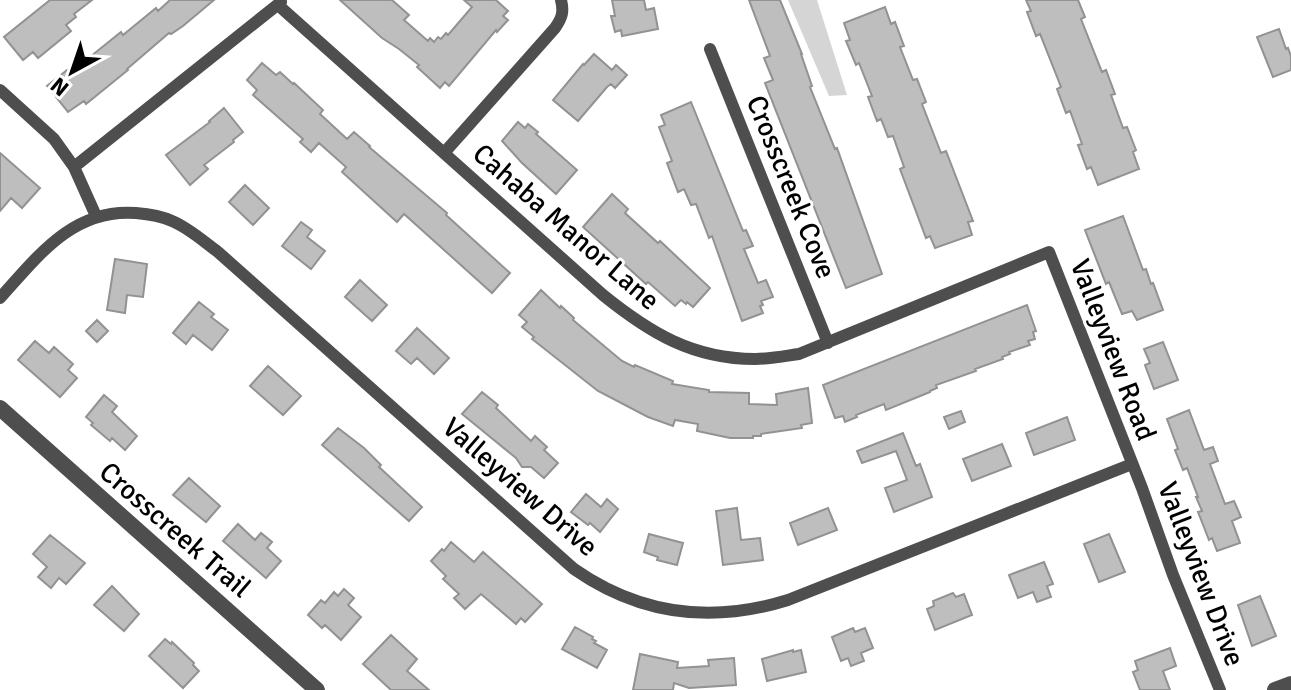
<svg xmlns="http://www.w3.org/2000/svg" width="1291" height="690" font-family="Signika,sans-serif">
<rect width="100%" height="100%" fill="#fff"/>
<path fill="#d5d5d5" d="M 788,0 L 817,0 L 847,95 L 829,96 Z"/>
<path fill="#bebebe" stroke="#929292" stroke-width="2" d="M 50,0 L 92,0 L 74,14 L 76,17 L 66,25 L 71,31 L 38,58 L 33,52 L 23,60 L 4,37 Z
M 170,0 L 214,0 L 183,26 L 171,34 L 169,33 L 127,69 L 128,70 L 86,104 L 84,101 L 68,112 L 47,86 L 67,70 L 69,72 L 79,64 L 80,65 L 121,32 L 123,35 L 156,8 L 158,11 Z
M 340,0 L 392,0 L 409,15 L 404,20 L 428,41 L 430,38 L 434,42 L 438,37 L 441,39 L 446,33 L 448,35 L 472,7 L 464,0 L 496,0 L 508,11 L 503,16 L 508,20 L 497,32 L 496,30 L 449,86 L 445,82 L 440,88 L 417,67 L 419,65 L 399,49 L 382,38 Z
M 612,0 L 644,0 L 646,10 L 654,8 L 658,29 L 622,36 L 621,30 L 615,32 L 611,16 L 615,16 Z
M 749,0 L 780,0 L 802,54 L 801,54 L 812,86 L 810,87 L 835,149 L 837,148 L 882,274 L 846,288 L 765,83 L 773,80 L 764,58 L 770,56 Z
M 1026,0 L 1078,0 L 1085,17 L 1081,19 L 1102,72 L 1106,70 L 1115,94 L 1111,95 L 1123,128 L 1127,127 L 1136,150 L 1133,152 L 1139,169 L 1098,185 L 1091,167 L 1087,169 L 1078,145 L 1082,144 L 1070,111 L 1066,113 L 1057,89 L 1061,87 L 1040,34 L 1036,36 L 1027,12 L 1031,11 Z
M 885,7 L 891,24 L 895,22 L 904,46 L 900,47 L 913,80 L 917,79 L 926,102 L 922,104 L 941,153 L 946,151 L 973,221 L 968,222 L 972,235 L 935,248 L 930,236 L 926,238 L 900,169 L 904,167 L 893,136 L 888,137 L 881,119 L 877,121 L 868,97 L 872,96 L 859,63 L 856,65 L 846,41 L 850,40 L 844,23 Z
M 1279,29 L 1286,49 L 1288,48 L 1291,56 L 1291,70 L 1273,77 L 1257,37 Z
M 594,54 L 612,70 L 616,65 L 627,75 L 615,88 L 611,84 L 607,87 L 578,121 L 553,100 L 583,64 L 584,65 Z
M 262,63 L 276,75 L 280,72 L 293,84 L 294,83 L 323,110 L 320,114 L 347,139 L 354,132 L 370,146 L 369,147 L 447,213 L 446,215 L 510,273 L 492,293 L 404,214 L 397,222 L 342,172 L 346,167 L 319,143 L 311,152 L 300,142 L 303,139 L 253,95 L 257,90 L 247,80 Z
M 691,102 L 743,231 L 746,230 L 753,246 L 744,249 L 758,283 L 766,280 L 773,297 L 761,301 L 763,305 L 760,306 L 763,313 L 742,321 L 712,236 L 709,238 L 696,204 L 691,205 L 684,189 L 678,192 L 667,163 L 672,161 L 659,127 L 665,125 L 661,115 Z
M 224,108 L 243,132 L 233,140 L 234,142 L 204,165 L 208,169 L 190,185 L 166,155 L 210,122 L 209,121 Z
M 518,122 L 525,128 L 528,124 L 538,132 L 536,134 L 577,170 L 556,194 L 522,163 L 502,141 Z
M 0,153 L 40,188 L 22,208 L 11,198 L 0,211 Z
M 245,185 L 269,208 L 253,225 L 229,202 Z
M 612,194 L 628,209 L 625,213 L 658,243 L 660,241 L 710,288 L 693,307 L 687,302 L 686,304 L 681,300 L 675,306 L 648,282 L 646,284 L 583,227 Z
M 1123,216 L 1143,270 L 1146,269 L 1151,284 L 1153,283 L 1163,310 L 1137,320 L 1132,311 L 1122,314 L 1109,282 L 1106,284 L 1085,230 Z
M 301,222 L 312,230 L 307,237 L 325,251 L 311,269 L 282,246 Z
M 115,259 L 147,264 L 143,297 L 127,295 L 125,313 L 107,310 Z
M 360,280 L 387,305 L 372,321 L 345,297 Z
M 541,290 L 560,308 L 561,306 L 574,318 L 573,320 L 622,361 L 634,367 L 635,365 L 673,381 L 672,384 L 709,390 L 709,392 L 749,393 L 749,404 L 777,405 L 776,394 L 808,388 L 812,423 L 801,425 L 802,428 L 761,434 L 761,436 L 753,436 L 753,438 L 730,438 L 697,431 L 698,424 L 675,420 L 673,426 L 648,417 L 598,391 L 532,339 L 534,337 L 522,327 L 527,322 L 519,315 Z
M 199,302 L 214,314 L 211,317 L 228,330 L 212,350 L 193,335 L 186,344 L 173,333 Z
M 1027,305 L 1036,331 L 1033,332 L 1035,339 L 1028,341 L 1030,345 L 1009,352 L 1010,354 L 1002,357 L 1003,359 L 975,369 L 976,371 L 936,385 L 937,388 L 930,391 L 930,392 L 886,410 L 884,404 L 856,415 L 857,417 L 845,422 L 843,416 L 835,418 L 823,385 Z
M 97,320 L 108,331 L 97,342 L 86,331 Z
M 417,328 L 449,358 L 434,374 L 417,358 L 411,364 L 396,351 Z
M 35,341 L 49,353 L 54,347 L 73,364 L 68,370 L 77,378 L 60,397 L 18,360 Z
M 1163,342 L 1178,380 L 1154,389 L 1145,365 L 1150,363 L 1144,349 Z
M 268,366 L 301,396 L 283,415 L 250,386 Z
M 482,392 L 498,405 L 496,408 L 531,441 L 535,436 L 547,447 L 544,450 L 558,463 L 544,478 L 531,467 L 522,467 L 516,458 L 462,414 Z
M 104,395 L 117,406 L 112,412 L 137,436 L 125,450 L 112,438 L 110,441 L 91,425 L 93,423 L 86,417 Z
M 1189,410 L 1204,450 L 1213,447 L 1218,461 L 1210,464 L 1225,504 L 1234,501 L 1241,517 L 1232,521 L 1240,543 L 1217,551 L 1212,538 L 1209,540 L 1198,512 L 1202,511 L 1196,497 L 1198,497 L 1187,468 L 1183,470 L 1175,450 L 1178,449 L 1167,419 Z
M 961,411 L 965,422 L 949,429 L 944,417 Z
M 1067,417 L 1075,440 L 1034,455 L 1026,433 Z
M 338,428 L 364,448 L 381,465 L 379,467 L 422,507 L 409,521 L 322,445 Z
M 903,433 L 916,466 L 920,464 L 932,497 L 894,512 L 885,488 L 907,480 L 896,451 L 862,463 L 857,451 Z
M 1002,444 L 1011,466 L 972,481 L 963,459 Z
M 189,478 L 220,506 L 206,522 L 173,495 Z
M 586,494 L 601,507 L 607,499 L 618,509 L 600,532 L 590,523 L 588,525 L 571,512 Z
M 737,508 L 741,540 L 760,538 L 763,560 L 723,565 L 716,511 Z
M 828,508 L 837,530 L 798,545 L 790,523 Z
M 238,524 L 255,540 L 261,533 L 272,542 L 267,548 L 281,561 L 266,578 L 223,541 Z
M 649,534 L 683,543 L 677,565 L 657,560 L 658,557 L 644,552 Z
M 1109,534 L 1125,572 L 1099,582 L 1084,544 Z
M 50,535 L 85,563 L 66,584 L 59,578 L 51,588 L 38,577 L 47,567 L 33,554 Z
M 451,542 L 474,562 L 483,552 L 542,604 L 525,622 L 521,618 L 516,624 L 481,594 L 465,609 L 454,598 L 459,594 L 443,579 L 446,576 L 431,561 L 442,549 L 444,551 Z
M 1044,562 L 1053,584 L 1047,586 L 1051,597 L 1037,602 L 1033,592 L 1018,598 L 1009,575 Z
M 112,586 L 139,614 L 124,631 L 94,605 Z
M 344,589 L 354,598 L 348,605 L 361,617 L 341,640 L 325,625 L 322,628 L 308,615 L 321,600 L 325,603 L 334,592 L 338,596 Z
M 953,593 L 956,597 L 964,594 L 972,615 L 935,630 L 927,609 L 934,606 L 933,601 Z
M 1260,596 L 1276,636 L 1252,646 L 1238,605 Z
M 575,627 L 593,637 L 592,639 L 596,641 L 594,643 L 607,650 L 597,668 L 562,649 Z
M 853,628 L 855,632 L 865,628 L 873,648 L 861,653 L 864,661 L 851,666 L 848,658 L 841,661 L 832,637 Z
M 391,635 L 417,659 L 407,671 L 429,690 L 391,690 L 363,664 Z
M 165,639 L 171,644 L 172,642 L 194,663 L 193,665 L 199,671 L 183,688 L 149,656 Z
M 1170,648 L 1176,666 L 1163,671 L 1170,690 L 1140,690 L 1133,672 L 1138,670 L 1135,661 Z
M 793,650 L 793,652 L 801,650 L 806,672 L 767,681 L 762,659 Z
M 640,654 L 678,662 L 677,668 L 709,666 L 708,660 L 734,658 L 736,685 L 689,688 L 674,683 L 673,690 L 633,690 Z"/>
<g fill="none" stroke-linecap="round" stroke-linejoin="round">
<path stroke="#4e4e4e" stroke-width="12" d="M 278,5 L 603,295 C 650,333 693,359 755,359 C 770,359 785,356 799,354 L 1049,252 L 1142,488 L 1173,575 L 1220,690
M 710,49 L 828,343
M 0,90 L 54,139 L 74,167 L 96,216
M 444,153 L 555,28 C 562,18 564,12 561,0
M 74,167 L 281,2
M 0,298 C 38,256 73,208 136,213 C 148,214 161,216 172,221 C 189,228 203,241 218,252 L 574,569 C 640,615 711,624 788,600 L 1132,464"/>
<path stroke="#4e4e4e" stroke-width="16" d="M 0,408 L 317,690
M 1275,690 L 1291,684"/>
</g>
<g text-anchor="middle" dominant-baseline="central" stroke-width="6" stroke-linejoin="round" paint-order="stroke">
<g font-size="28" fill="#000" stroke="#fff">
<text transform="translate(791 187) rotate(68)">Crosscreek Cove</text>
<text transform="translate(566 227) rotate(41)">Cahaba Manor Lane</text>
<text transform="translate(1113 350) rotate(69)">Valleyview Road</text>
<text transform="translate(520 487) rotate(41)">Valleyview Drive</text>
<text transform="translate(175 530) rotate(41)">Crosscreek Trail</text>
<text transform="translate(1201 574) rotate(69)">Valleyview Drive</text>
</g>
</g>
<g transform="translate(72 72) rotate(220)" stroke="#ffffff" stroke-width="6" paint-order="stroke">
<path d="M0-6L14 30L0 20L-14 30Z" fill="#000000"/>
<text y="-12" font-size="22" font-weight="bold" text-anchor="middle" fill="#000000">N</text>
</g>
</svg>
